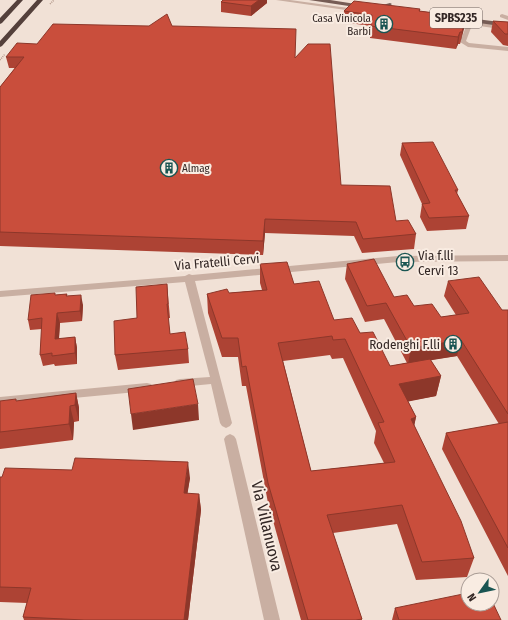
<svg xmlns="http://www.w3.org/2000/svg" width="508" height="620" font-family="'Fira Sans Condensed',sans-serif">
<rect width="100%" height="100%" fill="#f1e1d6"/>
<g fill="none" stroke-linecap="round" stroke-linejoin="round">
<path stroke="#b4998c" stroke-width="1.5" stroke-dasharray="1 1" stroke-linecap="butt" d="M 50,4 L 54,0
M 0,60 L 5,54"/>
<path fill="#c9afa2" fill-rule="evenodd" d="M 276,0 L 290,0 L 363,10 L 360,12 Z
M 502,14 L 508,16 L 508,20 L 500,17 L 500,15 Z
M 453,19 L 508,26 L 508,30 L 472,25 L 466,41 L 469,43 L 508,47 L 508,51 L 468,47 L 460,42 L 467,24 L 451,22 L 450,21 Z
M 508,255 L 508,261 L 398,262 L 195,281 L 232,423 L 230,426 L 226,428 L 222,426 L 220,423 L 211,384 L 180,387 L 176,386 L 174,383 L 176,380 L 180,379 L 210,377 L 185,282 L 0,297 L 0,291 L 185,276 L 189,274 L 192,275 L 398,256 Z
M 147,383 L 151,384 L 153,387 L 151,390 L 147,391 L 0,405 L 0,397 Z
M 230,434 L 234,436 L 236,439 L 280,620 L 264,620 L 224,439 L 226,436 Z"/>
<path fill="#765c55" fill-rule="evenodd" d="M 309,0 L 330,0 L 375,7 L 390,3 L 392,4 L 387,8 L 375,10 Z
M 452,16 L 508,23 L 508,27 L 450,19 L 449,18 Z"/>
<path fill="#54403b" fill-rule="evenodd" d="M 17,0 L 23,0 L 2,23 L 0,24 L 0,18 Z
M 37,0 L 43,0 L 2,46 L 0,47 L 0,41 Z"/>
</g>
<path fill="#ad4334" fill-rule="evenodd" d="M 223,0 L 267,0 L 267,3 L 251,16 L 221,12 L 221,2 Z
M 420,9 L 420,11 L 466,17 L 460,44 L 458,44 L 456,49 L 370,38 L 370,26 L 343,22 L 344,11 Z
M 493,21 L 508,22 L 508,46 L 503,45 L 491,32 Z
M 172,26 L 295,58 L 341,185 L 416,234 L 414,249 L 362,253 L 354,236 L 265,233 L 263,255 L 0,246 L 0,87 L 15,68 L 9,68 L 6,57 L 37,44 Z
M 402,143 L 458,190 L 457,194 L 469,216 L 466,229 L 427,231 L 420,217 L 422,204 L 400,155 Z
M 260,264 L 294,284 L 334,320 L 360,333 L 390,366 L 407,363 L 384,319 L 365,322 L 345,279 L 347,264 L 394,297 L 414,306 L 441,317 L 456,315 L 444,296 L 448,281 L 502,310 L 508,310 L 508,576 L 442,449 L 446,433 L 499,424 L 457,356 L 430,360 L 441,376 L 436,396 L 408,401 L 416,417 L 414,425 L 474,558 L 467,577 L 416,580 L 397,524 L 333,533 L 362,619 L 362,620 L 301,620 L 268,503 L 246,386 L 242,386 L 238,357 L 222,357 L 208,313 L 207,294 L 229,293 L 262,290 L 260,283 ZM 330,355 L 332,359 L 343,358 L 376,431 L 374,443 L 384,463 L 311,471 L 283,361 Z
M 167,284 L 170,318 L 168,318 L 170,334 L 188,349 L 189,363 L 118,370 L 115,355 L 137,318 Z
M 67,294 L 67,296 L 83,305 L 82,321 L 60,323 L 59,339 L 75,337 L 77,348 L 77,364 L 55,366 L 54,364 L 43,366 L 40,355 L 42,329 L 30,330 L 28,320 L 56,295 Z
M 76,393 L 79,408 L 79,421 L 74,422 L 73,440 L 0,449 L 0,401 L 17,401 Z
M 0,477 L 190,478 L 187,494 L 199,494 L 201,510 L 188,620 L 24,620 L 23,617 L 27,603 L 0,602 Z
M 395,608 L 501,620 L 392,620 Z"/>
<path fill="#8d372a" d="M 259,0 L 267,0 L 267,3 L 251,16 L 251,6 Z
M 466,17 L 464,29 L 460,44 L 462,32 Z
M 460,32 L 458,44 L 456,49 L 458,37 Z
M 265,219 L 265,233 L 263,255 L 263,241 Z
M 81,295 L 83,305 L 82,321 L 80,311 Z
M 57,313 L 60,323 L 58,350 L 55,339 Z
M 75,337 L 77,348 L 77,364 L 75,353 Z
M 461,340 L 457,356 L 408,364 L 411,348 Z
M 441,376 L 436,396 L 396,404 L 399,384 Z
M 76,393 L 79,408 L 79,421 L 75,405 Z
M 198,404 L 199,420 L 133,430 L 131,414 Z
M 70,406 L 74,422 L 73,440 L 69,424 Z
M 416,417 L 412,437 L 411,419 Z
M 188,462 L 190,478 L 185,509 L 184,493 Z
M 199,494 L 201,510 L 188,620 L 184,620 Z"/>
<path fill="#c94e3c" stroke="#8d372a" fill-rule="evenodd" d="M 223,0 L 259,0 L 251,6 L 221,2 Z
M 354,1 L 420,9 L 419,11 L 466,17 L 462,32 L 460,32 L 458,37 L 371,26 L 372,15 L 344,11 Z
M 167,14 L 172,26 L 296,29 L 295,58 L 308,44 L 330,44 L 341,185 L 390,186 L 396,221 L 408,220 L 416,234 L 363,239 L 356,222 L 265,219 L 263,241 L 0,232 L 0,87 L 24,57 L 6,57 L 17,43 L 37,44 L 53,24 L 149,26 Z
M 493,21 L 508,22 L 508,34 L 505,34 Z
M 433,142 L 458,190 L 455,190 L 469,216 L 429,218 L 422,204 L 430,203 L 402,143 Z
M 374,259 L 394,297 L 407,295 L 414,306 L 432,304 L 441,317 L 469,313 L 448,281 L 479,277 L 502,310 L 508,310 L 508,414 L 461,340 L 411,348 L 386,303 L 367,306 L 347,264 Z
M 287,262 L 294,284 L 319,281 L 334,320 L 352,318 L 360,333 L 373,332 L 390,366 L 430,359 L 441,376 L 399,384 L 416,417 L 411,419 L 461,521 L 474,558 L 422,562 L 402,505 L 327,515 L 362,619 L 356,620 L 308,620 L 268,483 L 246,366 L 242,367 L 238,338 L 222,338 L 207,294 L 227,289 L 229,293 L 267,290 L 260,264 ZM 332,336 L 333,340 L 345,339 L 384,422 L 378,423 L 395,462 L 311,471 L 278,343 Z
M 167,284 L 168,304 L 167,304 L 170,334 L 185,332 L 188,349 L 115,355 L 114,321 L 137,318 L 136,287 Z
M 55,293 L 55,295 L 67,294 L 66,296 L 81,295 L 80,311 L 57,313 L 55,339 L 75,337 L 75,353 L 52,356 L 52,353 L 40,355 L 42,318 L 28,320 L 31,295 Z
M 193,379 L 198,404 L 131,414 L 128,389 Z
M 76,393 L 75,405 L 70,406 L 69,424 L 0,432 L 0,401 L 16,399 L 16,401 Z
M 508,422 L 508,548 L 446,433 Z
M 75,458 L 188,462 L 184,493 L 199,494 L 184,620 L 84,620 L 23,617 L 31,588 L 0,587 L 0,477 L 2,477 L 5,468 L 72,470 Z
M 468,593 L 468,604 L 492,604 L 492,601 L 501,620 L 399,620 L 395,608 Z"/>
<defs>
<symbol id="building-ring" viewBox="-11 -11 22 22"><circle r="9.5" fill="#f9ece2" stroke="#1a5552" stroke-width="1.5"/><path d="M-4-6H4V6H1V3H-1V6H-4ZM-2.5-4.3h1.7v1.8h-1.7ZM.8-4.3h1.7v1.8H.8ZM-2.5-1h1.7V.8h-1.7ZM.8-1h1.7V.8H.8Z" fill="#1a5552"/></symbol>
<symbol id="bus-ring" viewBox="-11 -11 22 22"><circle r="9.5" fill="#f9ece2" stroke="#1a5552" stroke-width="1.5"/><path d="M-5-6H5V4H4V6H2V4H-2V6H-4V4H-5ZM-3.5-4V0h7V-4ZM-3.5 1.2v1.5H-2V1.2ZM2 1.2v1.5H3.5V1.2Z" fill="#1a5552"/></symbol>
</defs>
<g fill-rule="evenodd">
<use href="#building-ring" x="374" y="14" width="20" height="20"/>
<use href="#building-ring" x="159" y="158" width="20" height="20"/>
<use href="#bus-ring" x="395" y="252" width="20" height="20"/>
<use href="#building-ring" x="443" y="334" width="20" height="20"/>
</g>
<g text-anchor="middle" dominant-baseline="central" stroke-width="4" stroke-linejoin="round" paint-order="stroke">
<g font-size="11" fill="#332725" stroke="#f9ece2" text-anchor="end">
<text x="371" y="18">Casa Vinicola<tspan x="371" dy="13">Barbi</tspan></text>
<text x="182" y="168" text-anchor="start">Almag</text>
</g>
<rect fill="#f9ece2" stroke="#6e625e" stroke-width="1" x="430" y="8" width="52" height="20" rx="3"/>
<g font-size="12" font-weight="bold" fill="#332725">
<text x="456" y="18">SPBS235</text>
</g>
<g font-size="13" fill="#332725" stroke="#f9ece2" text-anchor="start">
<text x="418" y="255">Via f.lli<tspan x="418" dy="15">Cervi 13</tspan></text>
<text x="440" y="344" text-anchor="end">Rodenghi F.lli</text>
</g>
<g font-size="13" fill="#332725" stroke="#f9ece2">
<text transform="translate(217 262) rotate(-5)">Via Fratelli Cervi</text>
</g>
<g font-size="16" fill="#332725" stroke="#f9ece2">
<text transform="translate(267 526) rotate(77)">Via Villanuova</text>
</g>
</g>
<g transform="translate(480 592) rotate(237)"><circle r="19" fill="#f9ece2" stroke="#aa9d96"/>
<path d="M0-3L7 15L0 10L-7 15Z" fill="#1a5552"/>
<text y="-6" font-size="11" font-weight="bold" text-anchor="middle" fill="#332725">N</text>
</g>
</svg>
